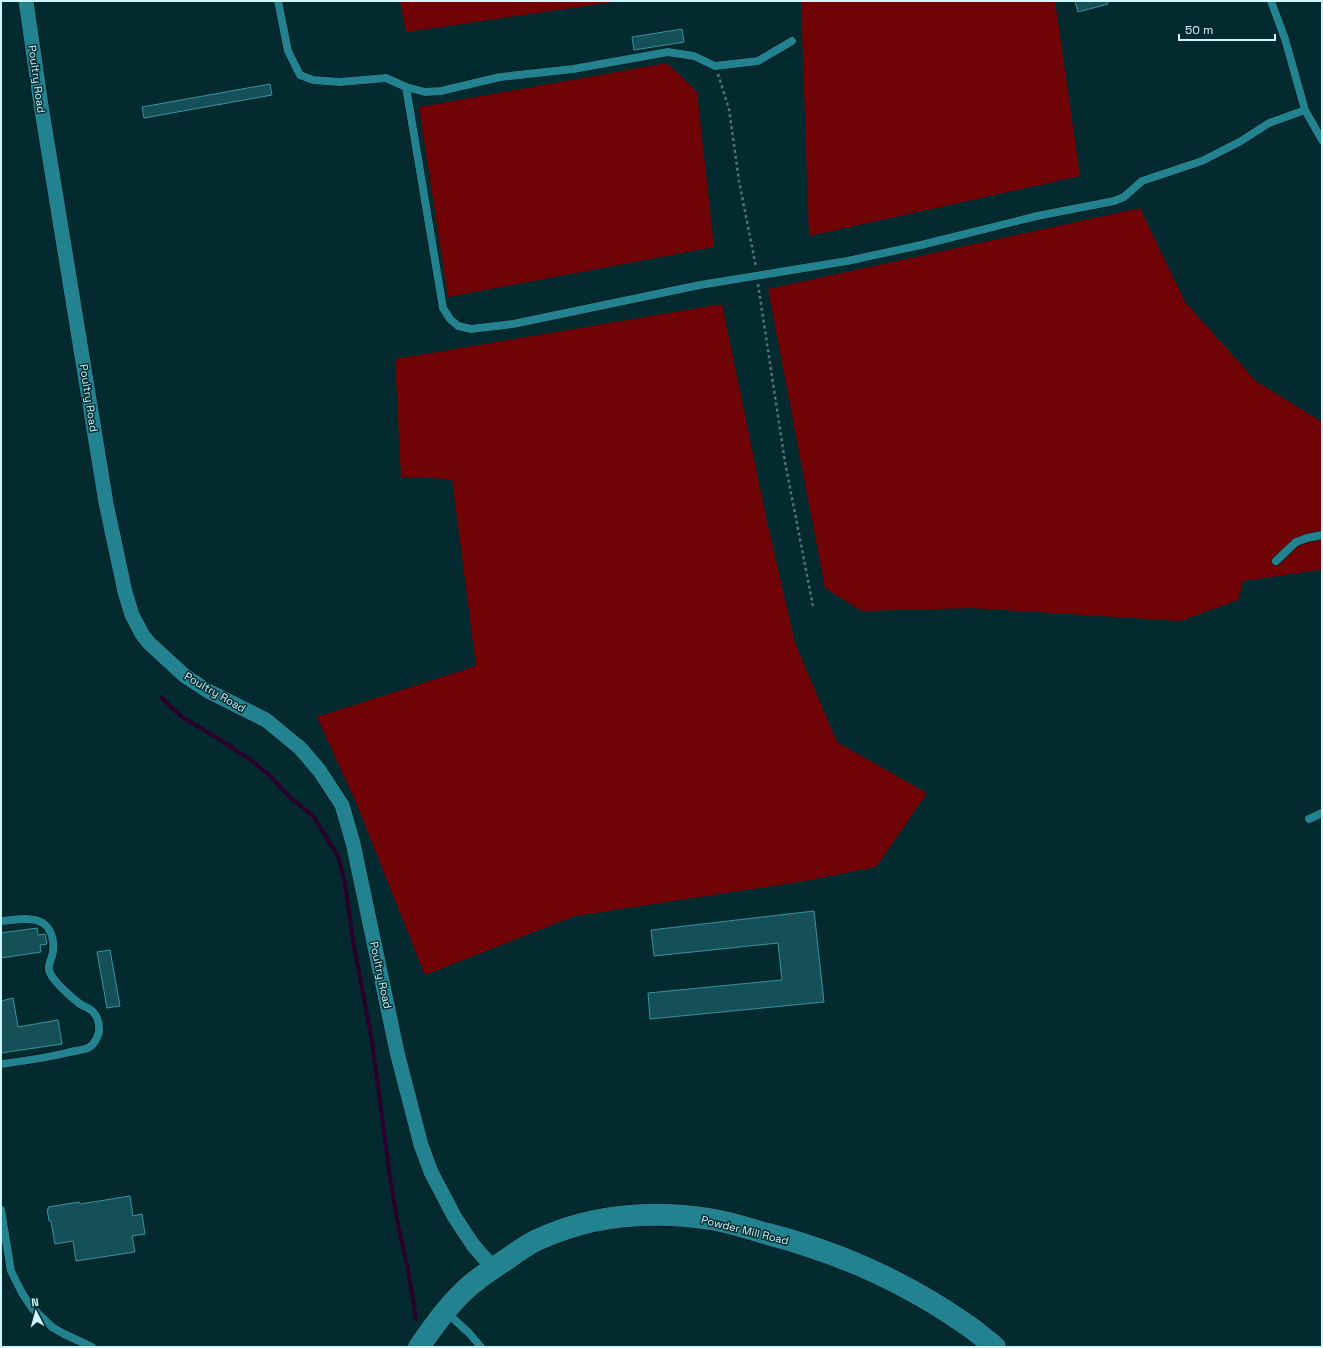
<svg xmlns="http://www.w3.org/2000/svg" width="1323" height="1348" font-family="'Space Grotesk',sans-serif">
<rect width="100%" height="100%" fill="#032a2f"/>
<path fill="#6f0306" d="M 400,1 L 620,1 L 406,32 Z
M 801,1 L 1055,1 L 1080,176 L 809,236 Z
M 667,63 L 697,92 L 714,247 L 448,297 L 419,107 Z
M 1140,208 L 1185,302 L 1256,381 L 1322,422 L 1322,571 L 1319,570 L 1243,581 L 1238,600 L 1180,621 L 971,608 L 862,611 L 825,588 L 768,289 Z
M 722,304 L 766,517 L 795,643 L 837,742 L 927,793 L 876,867 L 799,882 L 575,916 L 425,975 L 355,800 L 317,717 L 476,666 L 452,479 L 401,477 L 395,359 Z"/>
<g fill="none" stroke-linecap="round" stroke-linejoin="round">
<path stroke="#29012a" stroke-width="4" d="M 161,697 L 182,717 L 216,737 L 248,758 L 268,774 L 290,797 L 313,816 L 338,856 L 345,883 L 353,941 L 372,1041 L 390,1177 L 398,1225 L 408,1269 L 416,1319"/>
</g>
<path fill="#155058" stroke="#38939f" d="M 1075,1 L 1107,1 L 1108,4 L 1078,12 Z
M 682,29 L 684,42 L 634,50 L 632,37 Z
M 270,84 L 272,95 L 144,118 L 142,107 Z
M 814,911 L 824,1002 L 650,1019 L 648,993 L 782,980 L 778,943 L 654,956 L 651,930 Z
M 37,928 L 38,935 L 45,934 L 47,944 L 40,945 L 41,952 L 1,958 L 1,933 Z
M 110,950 L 120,1006 L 107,1008 L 97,952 Z
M 13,998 L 18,1027 L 58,1020 L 62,1044 L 1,1053 L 1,1001 Z
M 130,1196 L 133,1216 L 142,1214 L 145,1234 L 132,1236 L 135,1252 L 76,1261 L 73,1241 L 55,1244 L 51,1221 L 49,1221 L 47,1209 L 49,1209 L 48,1207 L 79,1202 L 80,1204 Z"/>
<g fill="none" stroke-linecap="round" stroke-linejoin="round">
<defs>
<path id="service" d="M 278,1 L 288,51 L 300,75 L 313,80 L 340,82 L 386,78 L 406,87 L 425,92 L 441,91 L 500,77 L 573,69 L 668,52 L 694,56 L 715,66 L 758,61 L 792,41
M 1271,1 L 1285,39 L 1305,110 L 1322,140
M 406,87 L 443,308 L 450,319 L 458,326 L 471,329 L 513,324 L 700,285 L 847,261 L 921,245 L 1037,216 L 1114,201 L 1124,197 L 1142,181 L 1202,161 L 1241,141 L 1269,123 L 1305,110
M 1276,561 L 1296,542 L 1307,538 L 1322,535
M 1309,819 L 1322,813
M 1,921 C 14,920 31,916 43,923 C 53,930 55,945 52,956 C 50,963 47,966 50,973 C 54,982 72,998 80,1004 C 83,1006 87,1007 91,1010 C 97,1015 99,1021 99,1028 C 100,1035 94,1045 88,1048 C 82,1050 75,1051 70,1052 C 47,1058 24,1061 1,1064
M 1,1210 L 11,1271 L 22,1293 L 32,1308 L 52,1327 L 64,1334 L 92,1347
M 446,1312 L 469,1333 L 481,1347"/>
<path id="minor" d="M 26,1 L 41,105 L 106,503 L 125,592 L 132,615 L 142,634 L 149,643 L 185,676 L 208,691 L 266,720 L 300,748 L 319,770 L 342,805 L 353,843 L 397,1052 L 421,1145 L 431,1172 L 454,1216 L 473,1245 L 493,1268"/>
<path id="secondary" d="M 419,1347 C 433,1327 447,1307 464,1291 C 477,1278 492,1269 507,1259 C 516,1253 526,1245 537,1240 C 592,1214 651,1210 710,1219 C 730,1222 749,1229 768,1234 C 837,1252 905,1282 964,1323 C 975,1330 985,1339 995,1347"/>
</defs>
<use href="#service" stroke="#031013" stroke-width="9"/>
<use href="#minor" stroke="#031013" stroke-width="16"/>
<use href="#secondary" stroke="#031013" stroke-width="23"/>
<path stroke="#4d747a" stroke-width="2.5" stroke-dasharray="3 3" stroke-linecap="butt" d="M 718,74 L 729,109 L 739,181 L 756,267
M 758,284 L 785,462 L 813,606"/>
<use href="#service" stroke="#23828f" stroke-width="8"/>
<use href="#minor" stroke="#23828f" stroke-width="15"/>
<use href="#secondary" stroke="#23828f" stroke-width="22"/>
</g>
<g text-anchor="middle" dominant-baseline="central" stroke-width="3" stroke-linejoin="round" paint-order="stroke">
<g font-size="11" fill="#cef7fd" stroke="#032a2f">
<text transform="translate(37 79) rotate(82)">Poultry Road</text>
<text transform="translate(89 398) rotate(81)">Poultry Road</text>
<text transform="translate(215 692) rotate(30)">Poultry Road</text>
<text transform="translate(381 975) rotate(78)">Poultry Road</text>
<text transform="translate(745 1230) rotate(14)">Powder Mill Road</text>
</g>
</g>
<rect width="1323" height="1348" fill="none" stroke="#cef7fd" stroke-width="4"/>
<g transform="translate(36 1312) rotate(354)" stroke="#032a2f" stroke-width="3" paint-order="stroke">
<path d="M0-3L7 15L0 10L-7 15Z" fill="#cef7fd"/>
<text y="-6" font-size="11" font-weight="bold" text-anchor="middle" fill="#cef7fd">N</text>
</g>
<path d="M1179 34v6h96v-6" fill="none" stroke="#cef7fd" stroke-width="2"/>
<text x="1185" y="34" font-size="12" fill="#cef7fd" stroke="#032a2f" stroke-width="3" paint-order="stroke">50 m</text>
</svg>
